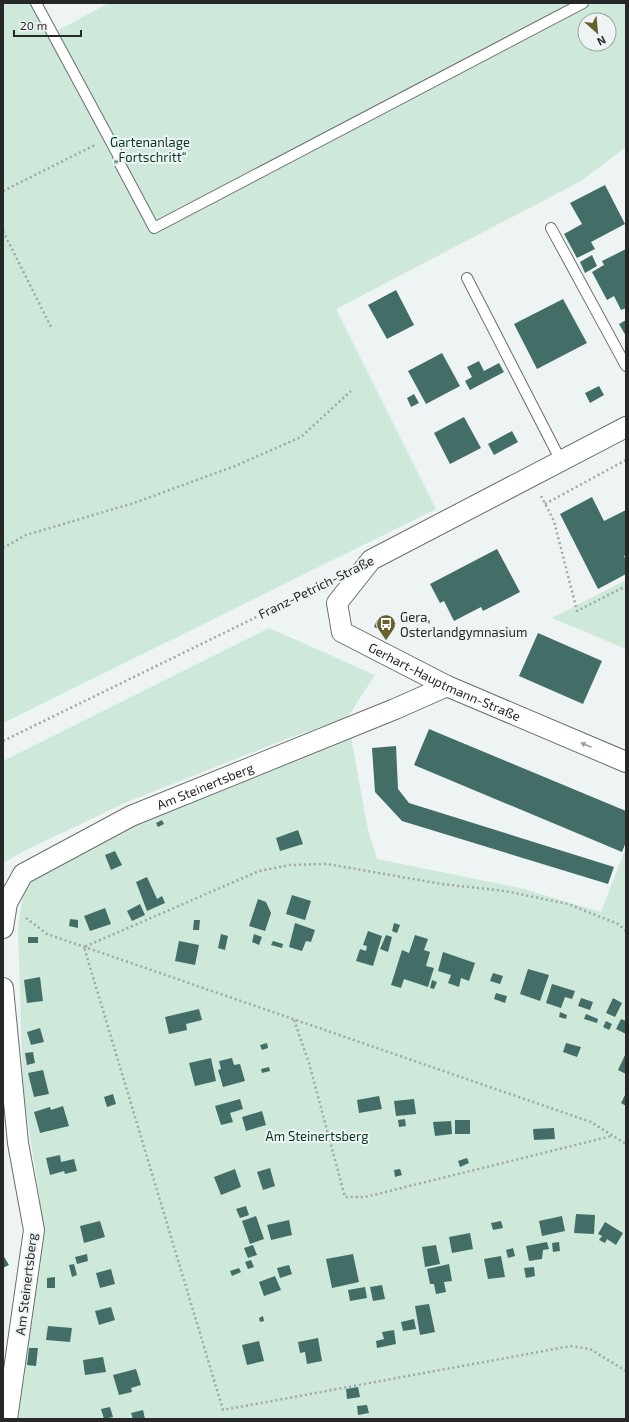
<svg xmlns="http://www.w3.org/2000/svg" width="629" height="1422" font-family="'Exo 2',sans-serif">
<rect width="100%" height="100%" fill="#eef3f4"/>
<path fill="#cee8da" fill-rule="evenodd" d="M 3,3 L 40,3 L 55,32 L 109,3 L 626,3 L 626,147 L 581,181 L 336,309 L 436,509 L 3,723 ZM 585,20 L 609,20 L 609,44 L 585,44 Z
M 626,580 L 626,649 L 552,618 Z
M 269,628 L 375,675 L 347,718 L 286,739 L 127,802 L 28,849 L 3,863 L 3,761 Z
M 350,732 L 368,830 L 377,859 L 520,888 L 601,912 L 626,847 L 626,1419 L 15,1419 L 33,1311 L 40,1200 L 23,1089 L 18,928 L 23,893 L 37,869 L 132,821 Z"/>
<path fill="#426e67" d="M 605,185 L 625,224 L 591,242 L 595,249 L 577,258 L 564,234 L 582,224 L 570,203 Z
M 626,249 L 626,308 L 621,310 L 614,296 L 607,300 L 592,272 L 604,265 L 602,261 Z
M 592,255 L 597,266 L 585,273 L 580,262 Z
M 396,290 L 414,325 L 387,339 L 368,305 Z
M 563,299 L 587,343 L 537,369 L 514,324 Z
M 626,320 L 626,336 L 619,324 Z
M 442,353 L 460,386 L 426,404 L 408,371 Z
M 479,361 L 484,371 L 499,363 L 504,372 L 470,390 L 465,381 L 472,377 L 467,367 Z
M 599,386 L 604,395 L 590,403 L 585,393 Z
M 414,394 L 419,403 L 411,407 L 407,398 Z
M 464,417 L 481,448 L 450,464 L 434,433 Z
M 512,431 L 518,442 L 494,455 L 488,444 Z
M 592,497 L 604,521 L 626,510 L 626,555 L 624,556 L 626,560 L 626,574 L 598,589 L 560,514 Z
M 497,549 L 520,592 L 483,611 L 481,607 L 454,621 L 444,601 L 440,603 L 430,584 Z
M 377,620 L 387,625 L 384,631 L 374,627 Z
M 538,633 L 602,661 L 583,704 L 519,676 Z
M 429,729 L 626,811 L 626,842 L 622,852 L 414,765 Z
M 396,746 L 398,789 L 409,803 L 614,867 L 608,884 L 402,821 L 375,792 L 372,748 Z
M 162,820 L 164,824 L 158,827 L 156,823 Z
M 298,830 L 303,844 L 280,851 L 276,838 Z
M 115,851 L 122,865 L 111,870 L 105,855 Z
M 147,877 L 157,899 L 162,896 L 165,903 L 147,911 L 136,882 Z
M 292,895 L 311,901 L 305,920 L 286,914 Z
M 258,899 L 266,902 L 271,913 L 265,931 L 249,926 Z
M 140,904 L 145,915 L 132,921 L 127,911 Z
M 105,908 L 111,924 L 90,931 L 84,916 Z
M 70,919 L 78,920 L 78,928 L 69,926 Z
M 194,920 L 200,920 L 199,930 L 193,930 Z
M 295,923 L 315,930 L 311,942 L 306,941 L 302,951 L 289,947 Z
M 394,923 L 400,925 L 397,933 L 392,931 Z
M 368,931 L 382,936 L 373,966 L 356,961 L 360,949 L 366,951 L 367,946 L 363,945 Z
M 221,934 L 228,936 L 225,950 L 218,948 Z
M 254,934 L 262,937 L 259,945 L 252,942 Z
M 386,935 L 392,937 L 388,952 L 380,949 Z
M 415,935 L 428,939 L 424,950 L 430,952 L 426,966 L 434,968 L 428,987 L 404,979 L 401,988 L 391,985 L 402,950 L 409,953 Z
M 28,937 L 38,937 L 38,943 L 28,943 Z
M 179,941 L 199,945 L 195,965 L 175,961 Z
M 273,941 L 283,944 L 282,948 L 271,945 Z
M 443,952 L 475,963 L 469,981 L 461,978 L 459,987 L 448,983 L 451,975 L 438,971 Z
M 528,969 L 549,975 L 540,1001 L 520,994 Z
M 493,973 L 503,976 L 500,984 L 490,981 Z
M 40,977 L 43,1001 L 27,1003 L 24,980 Z
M 432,980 L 437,982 L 434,989 L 430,988 Z
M 552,984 L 575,991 L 572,999 L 565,997 L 561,1008 L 546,1003 Z
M 496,993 L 507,996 L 505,1003 L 494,999 Z
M 581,998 L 593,1002 L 590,1010 L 578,1006 Z
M 613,998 L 622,1003 L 615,1017 L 606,1013 Z
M 199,1009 L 202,1020 L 186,1024 L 187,1030 L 169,1034 L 165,1017 Z
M 560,1012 L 567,1015 L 566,1019 L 559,1017 Z
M 586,1014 L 598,1019 L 597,1023 L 584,1019 Z
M 621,1019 L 626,1021 L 626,1034 L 616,1029 Z
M 606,1021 L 612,1024 L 609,1030 L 603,1027 Z
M 40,1028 L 44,1042 L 31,1045 L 27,1032 Z
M 267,1043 L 268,1048 L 262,1050 L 260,1045 Z
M 566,1043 L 581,1047 L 577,1057 L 563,1052 Z
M 33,1052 L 35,1063 L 27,1065 L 25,1053 Z
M 626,1053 L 626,1074 L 618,1070 Z
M 211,1058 L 216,1081 L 195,1086 L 189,1063 Z
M 232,1058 L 234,1065 L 240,1064 L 245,1081 L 223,1087 L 218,1070 L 221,1069 L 219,1061 Z
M 269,1067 L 270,1071 L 262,1073 L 261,1069 Z
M 43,1070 L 49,1094 L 34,1097 L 28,1073 Z
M 626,1093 L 626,1106 L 621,1103 Z
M 113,1094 L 116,1104 L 107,1107 L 104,1097 Z
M 379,1096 L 382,1109 L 359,1113 L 357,1100 Z
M 240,1099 L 243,1109 L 230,1113 L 233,1122 L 221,1125 L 215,1106 Z
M 414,1099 L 416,1114 L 396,1116 L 394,1101 Z
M 63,1106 L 69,1126 L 40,1133 L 34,1112 L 50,1107 L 51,1110 Z
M 262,1111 L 266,1125 L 246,1131 L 242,1117 Z
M 405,1119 L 406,1126 L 399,1127 L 398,1120 Z
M 455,1120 L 470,1120 L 470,1134 L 455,1134 Z
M 451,1121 L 452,1134 L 435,1136 L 433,1122 Z
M 554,1128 L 555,1139 L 534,1140 L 533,1129 Z
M 60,1155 L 61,1162 L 74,1159 L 77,1171 L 65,1174 L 64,1171 L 50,1175 L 46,1158 Z
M 467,1158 L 469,1163 L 460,1167 L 458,1161 Z
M 270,1168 L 275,1186 L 263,1190 L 257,1172 Z
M 235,1169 L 241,1187 L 221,1195 L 214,1177 Z
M 400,1169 L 402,1175 L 395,1177 L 394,1170 Z
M 246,1206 L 249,1215 L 240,1218 L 236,1209 Z
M 576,1214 L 595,1215 L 594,1234 L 574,1233 Z
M 256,1216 L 264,1239 L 250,1244 L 242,1221 Z
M 562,1216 L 565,1231 L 542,1236 L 539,1221 Z
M 289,1220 L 292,1235 L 271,1240 L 267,1225 Z
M 100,1221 L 105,1237 L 84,1243 L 80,1226 Z
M 501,1221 L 503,1228 L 493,1230 L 491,1223 Z
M 605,1222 L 623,1233 L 616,1245 L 607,1239 L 605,1243 L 599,1240 L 602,1236 L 598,1234 Z
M 470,1233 L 473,1249 L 452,1253 L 449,1237 Z
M 547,1242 L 549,1249 L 543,1250 L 542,1259 L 529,1261 L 526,1246 Z
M 559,1242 L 560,1251 L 553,1252 L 552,1243 Z
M 253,1245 L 257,1255 L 248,1258 L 244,1248 Z
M 436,1245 L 440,1264 L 425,1267 L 422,1247 Z
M 513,1248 L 515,1256 L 508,1258 L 506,1250 Z
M 87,1254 L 88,1261 L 77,1264 L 75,1257 Z
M 353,1254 L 359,1282 L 332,1288 L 326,1259 Z
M 3,1255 L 9,1265 L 3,1268 Z
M 501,1256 L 505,1277 L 488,1279 L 484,1259 Z
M 251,1260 L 254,1267 L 248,1269 L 245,1262 Z
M 74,1264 L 77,1275 L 72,1277 L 69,1265 Z
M 449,1264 L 452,1281 L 444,1282 L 446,1292 L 436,1294 L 434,1284 L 430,1284 L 427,1269 Z
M 289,1265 L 292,1274 L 280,1278 L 277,1268 Z
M 534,1267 L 535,1276 L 526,1278 L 524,1268 Z
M 239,1268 L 241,1272 L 232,1276 L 230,1271 Z
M 111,1269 L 115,1284 L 100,1288 L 96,1273 Z
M 275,1276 L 281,1290 L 264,1296 L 259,1282 Z
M 55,1277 L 55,1288 L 47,1288 L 47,1278 Z
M 382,1285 L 385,1299 L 373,1301 L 370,1287 Z
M 365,1287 L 367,1298 L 350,1301 L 348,1290 Z
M 429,1304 L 435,1332 L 420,1335 L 415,1306 Z
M 111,1307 L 115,1320 L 99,1325 L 95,1311 Z
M 263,1316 L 264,1321 L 260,1322 L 259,1318 Z
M 414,1319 L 416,1329 L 403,1331 L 401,1322 Z
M 48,1326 L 72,1328 L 70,1342 L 46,1340 Z
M 394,1330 L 396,1344 L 377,1348 L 376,1341 L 384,1339 L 382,1332 Z
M 318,1338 L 322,1361 L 307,1364 L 305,1352 L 300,1353 L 298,1342 Z
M 259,1341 L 264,1361 L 247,1365 L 242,1345 Z
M 29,1348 L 38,1348 L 36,1366 L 27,1365 Z
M 103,1357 L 106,1372 L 85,1375 L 83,1360 Z
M 136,1369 L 141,1385 L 131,1388 L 132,1392 L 119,1395 L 113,1375 Z
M 358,1387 L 360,1397 L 347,1399 L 346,1389 Z
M 367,1405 L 369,1413 L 358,1415 L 357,1406 Z
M 110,1407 L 113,1417 L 104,1419 L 101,1409 Z
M 143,1410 L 145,1419 L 133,1419 L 131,1413 Z"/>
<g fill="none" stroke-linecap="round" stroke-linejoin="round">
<defs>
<path id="service" d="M 36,3 L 118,155 L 120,164 L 154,228 L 583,3
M 551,228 L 626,366
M 467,278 L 561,461"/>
<g id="minor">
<path id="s1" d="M 626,427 L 371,560 L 337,603 L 342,632 L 447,686 L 626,762"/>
<path id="s2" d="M 3,928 L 7,903 L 23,874 L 131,816 L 395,709 L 447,686"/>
<path d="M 3,988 L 18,1143 L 34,1230 L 7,1419"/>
</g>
</defs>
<use href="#service" stroke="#6a6e6f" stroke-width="12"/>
<use href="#minor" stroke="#6a6e6f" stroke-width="22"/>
<path stroke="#a2a5a6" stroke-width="2.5" stroke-dasharray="2 3" stroke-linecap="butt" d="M 3,191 L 95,145
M 3,231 L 52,329
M 541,496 L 554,521 L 577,611 L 626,586
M 545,504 L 626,460
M 3,548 L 26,535 L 134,503 L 235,466 L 301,437 L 351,391
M 3,741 L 324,584
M 26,918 L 47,934 L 591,1122 L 626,1144
M 626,931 L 618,924 L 568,904 L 505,891 L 442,884 L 327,864 L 290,865 L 259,871 L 84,947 L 223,1410 L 571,1346 L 590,1349 L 626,1371
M 294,1020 L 309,1063 L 345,1197 L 365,1197 L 612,1136"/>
<use href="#service" stroke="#fff" stroke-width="10"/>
<use href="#minor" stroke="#fff" stroke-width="20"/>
</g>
<defs><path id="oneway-solid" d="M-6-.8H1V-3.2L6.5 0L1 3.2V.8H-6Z"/></defs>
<use fill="#9d9e9e" href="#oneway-solid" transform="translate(586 745) rotate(-157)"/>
<defs>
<symbol id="bus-pin" viewBox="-11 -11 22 30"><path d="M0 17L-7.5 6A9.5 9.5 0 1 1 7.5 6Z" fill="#69602d" stroke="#eef3f4"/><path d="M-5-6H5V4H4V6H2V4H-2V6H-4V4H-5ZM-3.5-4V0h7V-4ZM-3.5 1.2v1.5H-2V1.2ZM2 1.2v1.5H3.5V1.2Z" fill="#fff"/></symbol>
</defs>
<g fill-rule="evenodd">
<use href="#bus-pin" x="375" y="613" width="22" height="30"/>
</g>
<g text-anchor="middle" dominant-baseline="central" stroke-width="4" stroke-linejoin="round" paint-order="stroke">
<g font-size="13" fill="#053a27" stroke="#eef3f4">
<text x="150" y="142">Gartenanlage<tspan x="150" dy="15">„Fortschritt“</tspan></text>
<text x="317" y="1136">Am Steinertsberg</text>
</g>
<g font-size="13" fill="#262728" stroke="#eef3f4">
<text transform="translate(316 587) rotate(-26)">Franz-Petrich-Straße</text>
<text stroke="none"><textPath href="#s1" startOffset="486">Gerhart-Hauptmann-Straße</textPath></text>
<text stroke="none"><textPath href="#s2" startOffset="261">Am Steinertsberg</textPath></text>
<text transform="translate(26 1284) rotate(-83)">Am Steinertsberg</text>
</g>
<g font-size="13" fill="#262728" stroke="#eef3f4" text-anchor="start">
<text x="400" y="617">Gera,<tspan x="400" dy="15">Osterlandgymnasium</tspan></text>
</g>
</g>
<rect width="629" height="1422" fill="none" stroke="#262728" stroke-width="8"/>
<g transform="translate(597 32) rotate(153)"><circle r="19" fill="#eef3f4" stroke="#9ea1a2"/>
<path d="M0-3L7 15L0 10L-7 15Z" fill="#69602d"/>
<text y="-6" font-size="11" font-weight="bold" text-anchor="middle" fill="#262728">N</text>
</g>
<path d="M14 30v6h67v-6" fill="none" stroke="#262728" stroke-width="2"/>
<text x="20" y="30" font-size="12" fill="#262728" stroke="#eef3f4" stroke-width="3" paint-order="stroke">20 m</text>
</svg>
